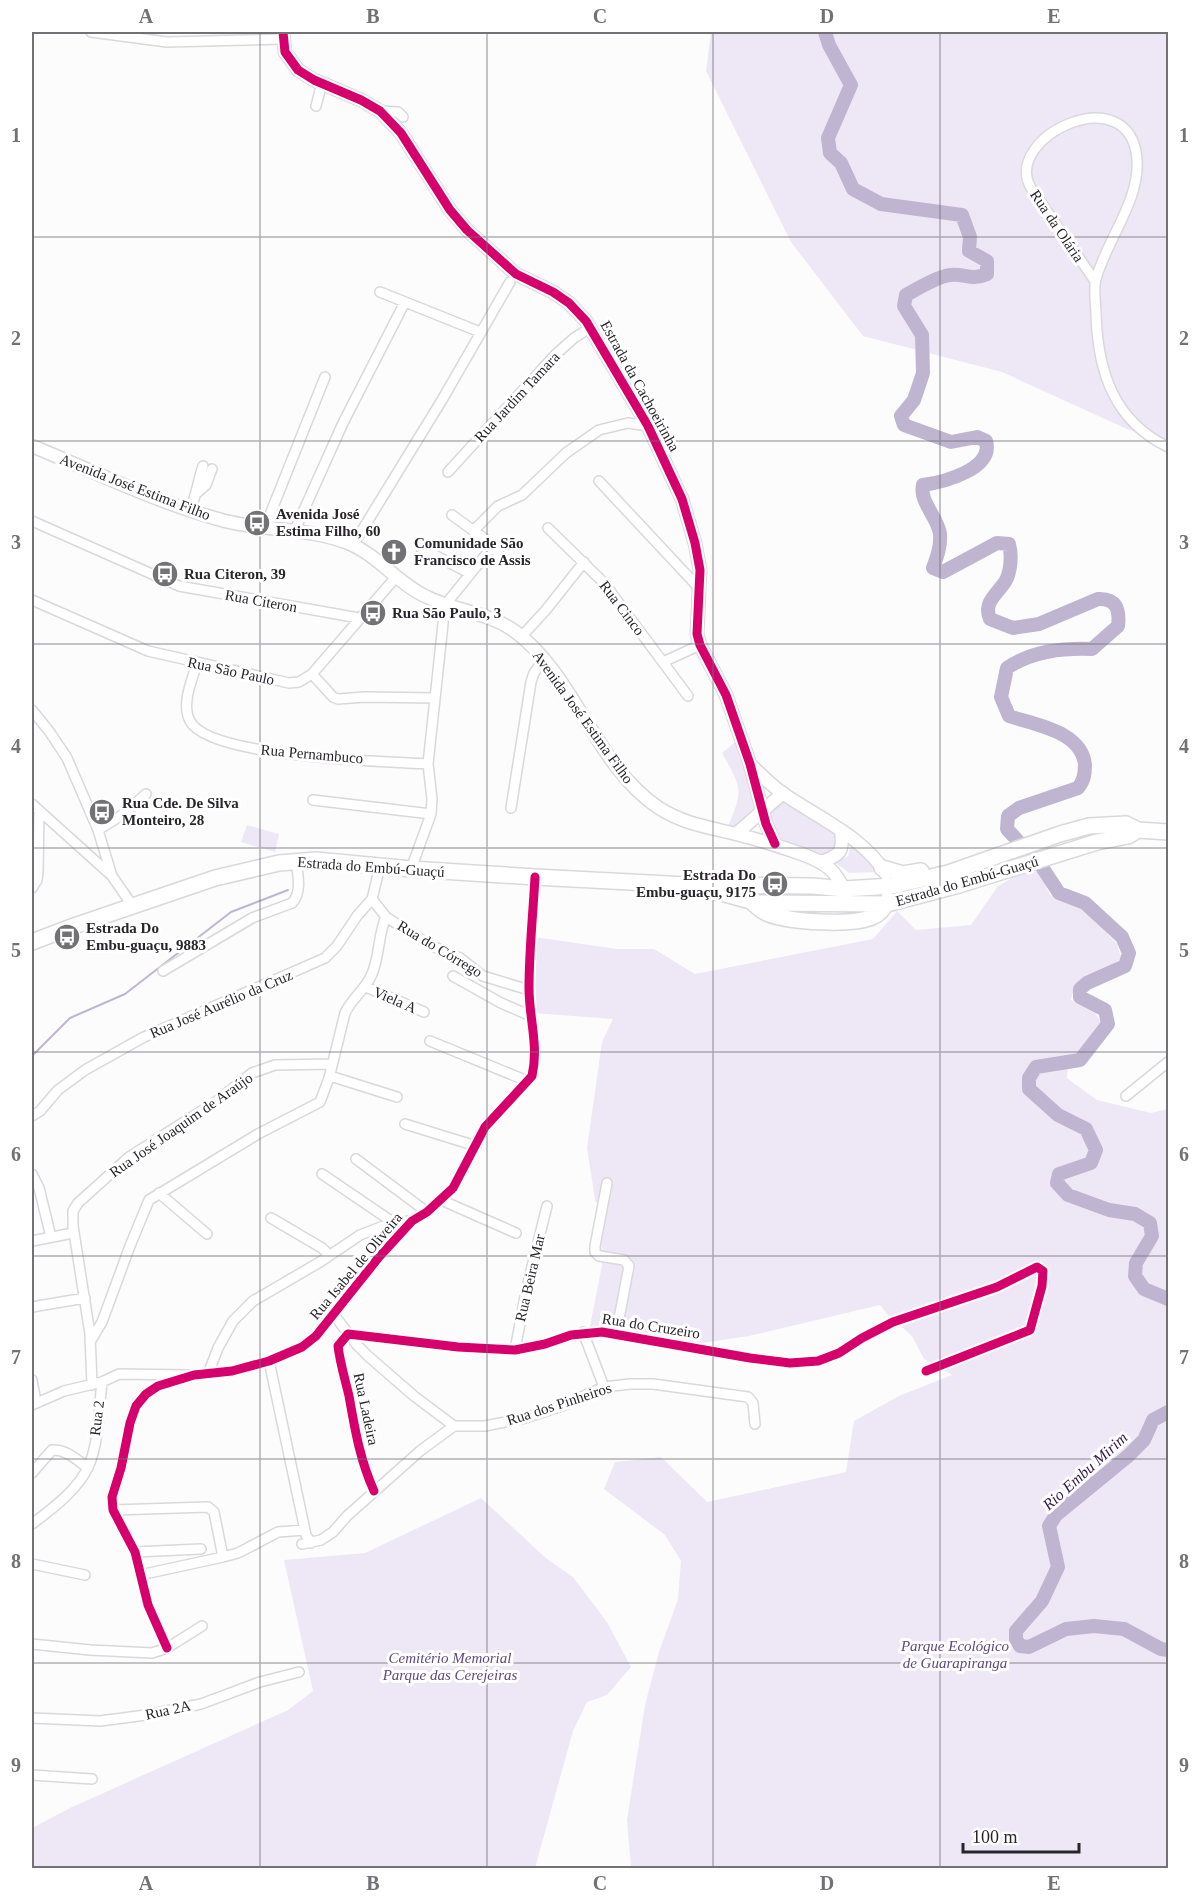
<svg xmlns="http://www.w3.org/2000/svg" width="1200" height="1900" font-family="Georgia,serif">
<rect width="100%" height="100%" fill="#fcfcfd"/>
<path fill="#eee8f6" d="M 711,32 L 1168,32 L 1168,442 L 1129,430 L 1002,372 L 863,336 L 791,242 L 706,71 Z
M 735,742 C 743,763 778,832 728,826 C 744,790 741,787 722,753 Z
M 783,794 L 839,829 L 842,845 L 819,860 L 777,844 L 763,812 Z
M 247,825 L 279,834 L 275,852 L 241,842 Z
M 851,845 L 879,872 L 849,873 L 836,863 L 848,856 Z
M 1026,870 L 1039,872 L 1050,895 L 1082,907 L 1117,944 L 1121,958 C 1102,975 1076,972 1071,1000 L 1095,1013 L 1101,1022 L 1086,1047 L 1068,1061 L 1067,1078 L 1097,1100 L 1151,1113 L 1168,1109 L 1168,1868 L 631,1868 L 627,1820 L 645,1705 L 659,1652 L 678,1599 L 681,1561 L 665,1535 L 604,1489 L 615,1462 L 661,1457 L 707,1502 L 846,1472 L 854,1421 L 899,1396 L 952,1375 L 924,1359 L 912,1336 L 887,1314 L 880,1305 L 749,1336 L 689,1345 L 589,1331 L 602,1265 L 600,1209 L 595,1200 L 587,1148 L 602,1042 L 613,1019 L 533,1013 L 529,990 L 535,937 L 617,949 L 654,949 L 695,974 L 873,939 L 897,911 L 916,930 L 971,925 L 998,886 Z
M 481,1498 L 547,1559 L 573,1577 L 607,1622 L 631,1667 L 607,1695 L 587,1702 L 573,1731 L 535,1868 L 32,1868 L 32,1828 L 70,1808 L 288,1710 L 313,1691 L 284,1560 L 365,1553 Z"/>
<g fill="none" stroke-linecap="round" stroke-linejoin="round">
<path stroke="#c0b5d0" stroke-width="2" d="M 32,1056 L 70,1018 L 125,994 L 231,912 L 288,890"/>
<path stroke="#c0b5d0" stroke-width="14" d="M 825,32 L 829,45 L 851,85 L 828,138 L 830,153 L 841,163 L 853,189 L 881,204 L 962,215 L 970,237 L 969,251 L 987,261 L 987,274 C 971,281 964,273 950,275 C 938,276 917,289 906,295 L 904,306 L 922,335 L 923,373 L 914,400 L 901,416 L 904,425 L 951,442 L 977,437 L 986,441 C 994,469 944,482 923,485 C 919,502 938,517 940,534 C 941,546 937,557 933,568 L 943,572 L 997,543 L 1009,544 C 1012,555 1011,572 1005,582 C 996,595 983,603 990,619 L 1013,628 L 1039,624 L 1098,599 C 1116,598 1120,609 1118,626 L 1092,649 C 1062,648 1032,651 1007,668 L 1001,697 L 1009,716 C 1035,725 1082,731 1085,765 C 1085,774 1084,781 1078,788 L 1019,808 L 1008,816 L 1007,829 L 1042,867 L 1059,893 L 1085,903 L 1122,937 L 1129,953 L 1125,966 L 1087,983 L 1080,989 L 1080,997 L 1105,1010 L 1108,1024 L 1080,1060 L 1036,1067 L 1029,1078 L 1029,1089 L 1058,1115 L 1086,1129 L 1096,1150 L 1091,1163 L 1059,1174 L 1057,1183 L 1068,1195 L 1109,1210 L 1135,1214 L 1150,1223 L 1152,1236 L 1136,1263 L 1135,1276 L 1144,1289 L 1168,1299
M 1168,1412 L 1153,1420 L 1144,1440 L 1128,1456 L 1056,1515 L 1049,1526 L 1058,1567 L 1042,1601 L 1016,1631 L 1016,1639 L 1020,1646 L 1029,1647 L 1066,1629 L 1094,1626 L 1124,1629 L 1161,1649 L 1168,1650"/>
<defs>
<path id="minor" d="M 91,32 L 167,42 L 282,39
M 316,106 L 322,83
M 380,111 L 398,112 L 403,117
M 1095,281 L 1031,188 C 1001,137 1130,76 1137,159 C 1140,201 1107,239 1096,279 C 1093,289 1096,304 1096,315 C 1098,372 1114,421 1168,447
M 380,292 L 480,332
M 448,472 L 555,355 L 574,338 L 590,328
M 599,481 L 699,588
M 197,493 L 206,485 L 212,469
M 190,511 C 196,496 198,481 203,466
M 452,515 L 485,539 L 505,561
M 32,521 L 179,586 L 359,618
M 268,528 L 271,512 L 325,377
M 548,528 L 604,583 L 688,696
M 473,531 L 498,506 L 522,495 L 566,453 L 599,430 L 628,423 L 648,426
M 294,532 L 343,423 L 405,302
M 353,545 L 442,400 L 510,282
M 421,548 L 469,573
M 32,600 L 148,651 L 289,683 L 299,682 L 312,674 L 396,577
M 521,637 L 545,611 L 584,562
M 663,662 L 700,645
M 197,663 C 192,680 181,704 190,721 C 209,758 386,761 428,764
M 312,674 L 333,697 L 338,699 L 365,697 L 435,698
M 32,710 L 49,731 L 67,758 L 98,830 L 112,876 L 132,905
M 313,800 L 431,814
M 32,804 L 112,876
M 511,808 L 531,682 L 534,673 L 544,659
M 98,830 L 122,815 L 146,794
M 411,869 L 431,814 L 432,799 L 428,764 L 445,605 L 493,546
M 32,888 L 37,880 L 38,872 L 39,811
M 372,899 L 386,917 L 430,945 L 460,958 L 483,976 L 529,990
M 163,971 L 252,918 L 292,903 C 302,893 298,875 296,861
M 453,976 L 501,1003 L 531,1016
M 366,987 L 424,1012
M 430,1041 L 520,1078
M 330,1076 L 397,1097
M 1126,1096 L 1168,1062
M 32,1116 L 40,1111 L 58,1090 L 85,1070 L 144,1037 L 325,958 L 337,946 L 357,916 L 372,899 L 380,866
M 405,1124 L 476,1146
M 356,1159 L 427,1212
M 32,1174 L 39,1188 L 51,1237
M 322,1174 L 397,1225
M 607,1183 L 595,1246 L 595,1252 L 599,1256 L 624,1260 L 629,1266 L 616,1334
M 159,1193 L 207,1234
M 441,1200 L 516,1233
M 271,1218 L 322,1248 L 329,1255
M 32,1241 L 73,1233
M 32,1307 L 85,1298
M 334,1315 L 357,1345 L 368,1356 L 414,1396 L 454,1426
M 583,1332 L 604,1387
M 90,1342 L 102,1322 L 130,1246 L 149,1200 L 258,1134 L 320,1102 L 329,1078 L 345,1013 C 352,998 366,989 372,974 C 380,955 378,934 386,917
M 515,1350 L 526,1291 L 547,1206
M 269,1361 L 306,1535 L 311,1543
M 208,1374 L 218,1348 L 233,1321 L 253,1301 L 320,1262 L 360,1235 L 394,1222 L 412,1221
M 32,1380 L 36,1402
M 92,1385 L 90,1334 L 73,1226 L 73,1211 L 78,1203 L 129,1157 L 217,1101 L 252,1073 L 275,1065 L 332,1064
M 32,1405 L 64,1391 L 102,1382 L 119,1374 L 188,1375
M 32,1473 L 52,1450 C 66,1449 77,1460 88,1468
M 374,1491 C 360,1460 355,1430 349,1396 C 345,1379 340,1363 338,1346 L 348,1334 L 458,1347 L 515,1350 L 545,1344 L 571,1335 L 602,1332 L 750,1358 L 790,1363 L 818,1361 L 839,1353 L 862,1338 L 893,1322 L 997,1287 L 1037,1267 L 1043,1271 L 1042,1286 L 1030,1330 L 926,1371
M 113,1510 L 208,1507 L 214,1512 L 223,1557
M 32,1524 C 52,1509 79,1489 89,1465 C 99,1442 99,1407 102,1382
M 302,1544 L 321,1540 L 333,1532 L 347,1516 L 420,1451 L 454,1426 L 485,1426 L 525,1418 L 562,1406 L 604,1387 L 630,1384 L 653,1384 L 748,1397 L 753,1403 L 755,1424
M 135,1552 L 201,1549
M 32,1564 L 85,1575
M 140,1575 L 223,1557 L 238,1553 L 278,1532 L 305,1530
M 32,1644 L 90,1650 L 152,1653 L 167,1648 L 202,1626
M 167,1648 L 148,1605 L 135,1552 L 113,1510 L 112,1497 L 121,1468 L 130,1423 L 136,1406 L 146,1394 L 158,1386 L 194,1375 L 232,1371 L 269,1361 L 302,1347 L 316,1336 L 379,1257 L 412,1221 L 427,1212 L 453,1188 L 485,1127 L 532,1076 C 539,1046 529,1018 529,988 C 529,951 533,914 535,877
M 32,1718 L 100,1721 L 146,1715 L 201,1704 L 260,1682 L 299,1672
M 32,1775 L 92,1779"/>
<path id="tertiary" d="M 283,32 L 285,52 L 298,70 L 314,80 L 361,100 L 380,111 L 401,133 L 450,210 L 467,230 L 516,274 L 553,292 L 569,303 L 586,321 L 648,426 L 682,499 L 695,543 L 700,570 L 697,634 L 700,645 L 726,695 L 750,764 L 766,824 L 775,844
M 32,446 C 95,472 158,503 225,521 C 265,531 310,528 348,543 C 378,555 398,584 427,597 C 455,611 487,612 513,630 C 575,674 595,766 659,808 C 684,824 708,827 736,834 C 756,839 776,845 796,852 C 808,856 821,861 830,869 C 837,875 840,882 844,889
M 750,764 C 760,774 770,784 781,792 C 816,817 863,836 886,874
M 736,834 L 783,793
M 820,862 C 840,856 844,852 841,831"/>
<path id="primary" d="M 882,868 L 903,874 L 921,871
M 710,890 L 758,903 L 887,904 L 959,885 L 1097,842 L 1128,836 L 1138,830
M 753,903 C 758,908 763,912 769,914 C 790,922 852,926 872,917 C 880,914 885,907 888,900
M 32,942 L 74,926 L 215,878 L 279,863 L 316,860 L 411,869 L 535,877 L 687,885 L 813,886 L 844,889 L 892,886 L 948,873 L 1060,834 L 1089,826 L 1126,824 L 1138,830 L 1168,832"/>
</defs>
<use href="#minor" stroke="#d9d8db" stroke-width="12"/>
<use href="#tertiary" stroke="#d9d8db" stroke-width="15"/>
<use href="#primary" stroke="#d9d8db" stroke-width="18"/>
<use href="#minor" stroke="#fff" stroke-width="9"/>
<use href="#tertiary" stroke="#fff" stroke-width="12"/>
<use href="#primary" stroke="#fff" stroke-width="15"/>
<defs>
<path id="cycleway" d="M 283,32 L 285,52 L 298,70 L 314,80 L 361,100 L 380,111 L 401,133 L 450,210 L 467,230 L 516,274 L 553,292 L 569,303 L 586,321 L 648,426 L 682,499 L 695,543 L 700,570 L 697,634 L 700,645 L 726,695 L 750,764 L 766,824 L 775,844
M 374,1491 C 360,1460 355,1430 349,1396 C 345,1379 340,1363 338,1346 L 348,1334 L 458,1347 L 515,1350 L 545,1344 L 571,1335 L 602,1332 L 750,1358 L 790,1363 L 818,1361 L 839,1353 L 862,1338 L 893,1322 L 997,1287 L 1037,1267 L 1043,1271 L 1042,1286 L 1030,1330 L 926,1371
M 167,1648 L 148,1605 L 135,1552 L 113,1510 L 112,1497 L 121,1468 L 130,1423 L 136,1406 L 146,1394 L 158,1386 L 194,1375 L 232,1371 L 269,1361 L 302,1347 L 316,1336 L 379,1257 L 412,1221 L 427,1212 L 453,1188 L 485,1127 L 532,1076 C 539,1046 529,1018 529,988 C 529,951 533,914 535,877"/>
</defs>
<use href="#cycleway" stroke="#fff" stroke-width="13"/>
<use href="#cycleway" stroke="#d6006c" stroke-width="9"/>
</g>
<path fill="none" stroke="#727175" stroke-width="1.5" stroke-opacity="0.55" d="M 260,32 L 260,1868M 487,32 L 487,1868M 713,32 L 713,1868M 940,32 L 940,1868M 32,237 L 1168,237M 32,441 L 1168,441M 32,644 L 1168,644M 32,848 L 1168,848M 32,1052 L 1168,1052M 32,1256 L 1168,1256M 32,1459 L 1168,1459M 32,1663 L 1168,1663"/>
<defs>
<symbol id="bus-disc" viewBox="-11 -11 22 22"><circle r="9.5" fill="#727175" stroke="#fff"/><path d="M-5-6H5V4H4V6H2V4H-2V6H-4V4H-5ZM-3.5-4V0h7V-4ZM-3.5 1.2v1.5H-2V1.2ZM2 1.2v1.5H3.5V1.2Z" fill="#fff"/></symbol>
<symbol id="church-disc" viewBox="-11 -11 22 22"><circle r="9.5" fill="#727175" stroke="#fff"/><path d="M-1.2-6h2.4v3.5h3.3v2.4h-3.3V6h-2.4V-.1h-3.3v-2.4h3.3Z" fill="#fff"/></symbol>
</defs>
<g fill-rule="evenodd">
<use href="#bus-disc" x="242" y="508" width="30" height="30"/>
<use href="#church-disc" x="379" y="537" width="30" height="30"/>
<use href="#bus-disc" x="150" y="559" width="30" height="30"/>
<use href="#bus-disc" x="358" y="598" width="30" height="30"/>
<use href="#bus-disc" x="87" y="797" width="30" height="30"/>
<use href="#bus-disc" x="760" y="869" width="30" height="30"/>
<use href="#bus-disc" x="52" y="922" width="30" height="30"/>
</g>
<g text-anchor="middle" dominant-baseline="central" stroke-width="6" stroke-linejoin="round" paint-order="stroke">
<g font-size="15" fill="#28262c" stroke="#fff">
<text transform="translate(1057 226) rotate(56)">Rua da Olária</text>
<text transform="translate(640 386) rotate(61)">Estrada da Cachoeirinha</text>
<text transform="translate(517 397) rotate(-47)">Rua Jardim Tamara</text>
<text transform="translate(135 487) rotate(21)">Avenida José Estima Filho</text>
<text transform="translate(261 601) rotate(10)">Rua Citeron</text>
<text transform="translate(622 608) rotate(53)">Rua Cinco</text>
<text transform="translate(231 671) rotate(12)">Rua São Paulo</text>
<text transform="translate(583 717) rotate(54)">Avenida José Estima Filho</text>
<text transform="translate(312 754) rotate(5)">Rua Pernambuco</text>
<text transform="translate(371 867) rotate(4)">Estrada do Embú-Guaçú</text>
<text transform="translate(967 881) rotate(-16)">Estrada do Embú-Guaçú</text>
<text transform="translate(440 949) rotate(31)">Rua do Córrego</text>
<text transform="translate(395 1000) rotate(23)">Viela A</text>
<text transform="translate(221 1004) rotate(-23)">Rua José Aurélio da Cruz</text>
<text transform="translate(181 1125) rotate(-35)">Rua José Joaquim de Araújo</text>
<text transform="translate(356 1266) rotate(-50)">Rua Isabel de Oliveira</text>
<text transform="translate(530 1278) rotate(-77)">Rua Beira Mar</text>
<text transform="translate(651 1326) rotate(9)">Rua do Cruzeiro</text>
<text transform="translate(559 1404) rotate(-18)">Rua dos Pinheiros</text>
<text transform="translate(366 1409) rotate(78)">Rua Ladeira</text>
<text transform="translate(97 1418) rotate(-83)">Rua 2</text>
<text transform="translate(168 1710) rotate(-12)">Rua 2A</text>
</g>
<g font-size="15" font-weight="bold" fill="#28262c" stroke="#fff" text-anchor="start">
<text x="276" y="514">Avenida José<tspan x="276" dy="17">Estima Filho, 60</tspan></text>
<text x="414" y="543">Comunidade São<tspan x="414" dy="17">Francisco de Assis</tspan></text>
<text x="184" y="574">Rua Citeron, 39</text>
<text x="392" y="613">Rua São Paulo, 3</text>
<text x="122" y="803">Rua Cde. De Silva<tspan x="122" dy="17">Monteiro, 28</tspan></text>
<text x="756" y="875" text-anchor="end">Estrada Do<tspan x="756" dy="17">Embu-guaçu, 9175</tspan></text>
<text x="86" y="928">Estrada Do<tspan x="86" dy="17">Embu-guaçu, 9883</tspan></text>
</g>
<g font-size="15" font-style="italic" fill="#60497c" stroke="#fff">
<text x="955" y="1646">Parque Ecológico<tspan x="955" dy="17">de Guarapiranga</tspan></text>
<text x="450" y="1658">Cemitério Memorial<tspan x="450" dy="17">Parque das Cerejeiras</tspan></text>
</g>
<g font-size="16" font-style="italic" fill="#341d4c" stroke="#fff">
<text transform="translate(1085 1471) rotate(-42)">Rio Embu Mirim</text>
</g>
</g>
<rect width="1200" height="1900" fill="none" stroke="#ffffff" stroke-width="66"/>
<path d="M963 1843v9h116v-9" fill="none" stroke="#28262c" stroke-width="3"/>
<text x="972" y="1843" font-size="18" fill="#28262c" stroke="#ffffff" stroke-width="4.5" paint-order="stroke">100 m</text>
<rect x="33" y="33" width="1134" height="1834" fill="none" stroke="#727175" stroke-width="2"/>
<g font-size="20" text-anchor="middle" font-weight="bold" fill="#727175">
<text x="146" y="23">A</text>
<text x="373" y="23">B</text>
<text x="600" y="23">C</text>
<text x="827" y="23">D</text>
<text x="1054" y="23">E</text>
<text x="16" y="142">1</text>
<text x="1184" y="142">1</text>
<text x="16" y="345">2</text>
<text x="1184" y="345">2</text>
<text x="16" y="549">3</text>
<text x="1184" y="549">3</text>
<text x="16" y="753">4</text>
<text x="1184" y="753">4</text>
<text x="16" y="957">5</text>
<text x="1184" y="957">5</text>
<text x="16" y="1161">6</text>
<text x="1184" y="1161">6</text>
<text x="16" y="1364">7</text>
<text x="1184" y="1364">7</text>
<text x="16" y="1568">8</text>
<text x="1184" y="1568">8</text>
<text x="16" y="1772">9</text>
<text x="1184" y="1772">9</text>
<text x="146" y="1890">A</text>
<text x="373" y="1890">B</text>
<text x="600" y="1890">C</text>
<text x="827" y="1890">D</text>
<text x="1054" y="1890">E</text>
</g>
</svg>
